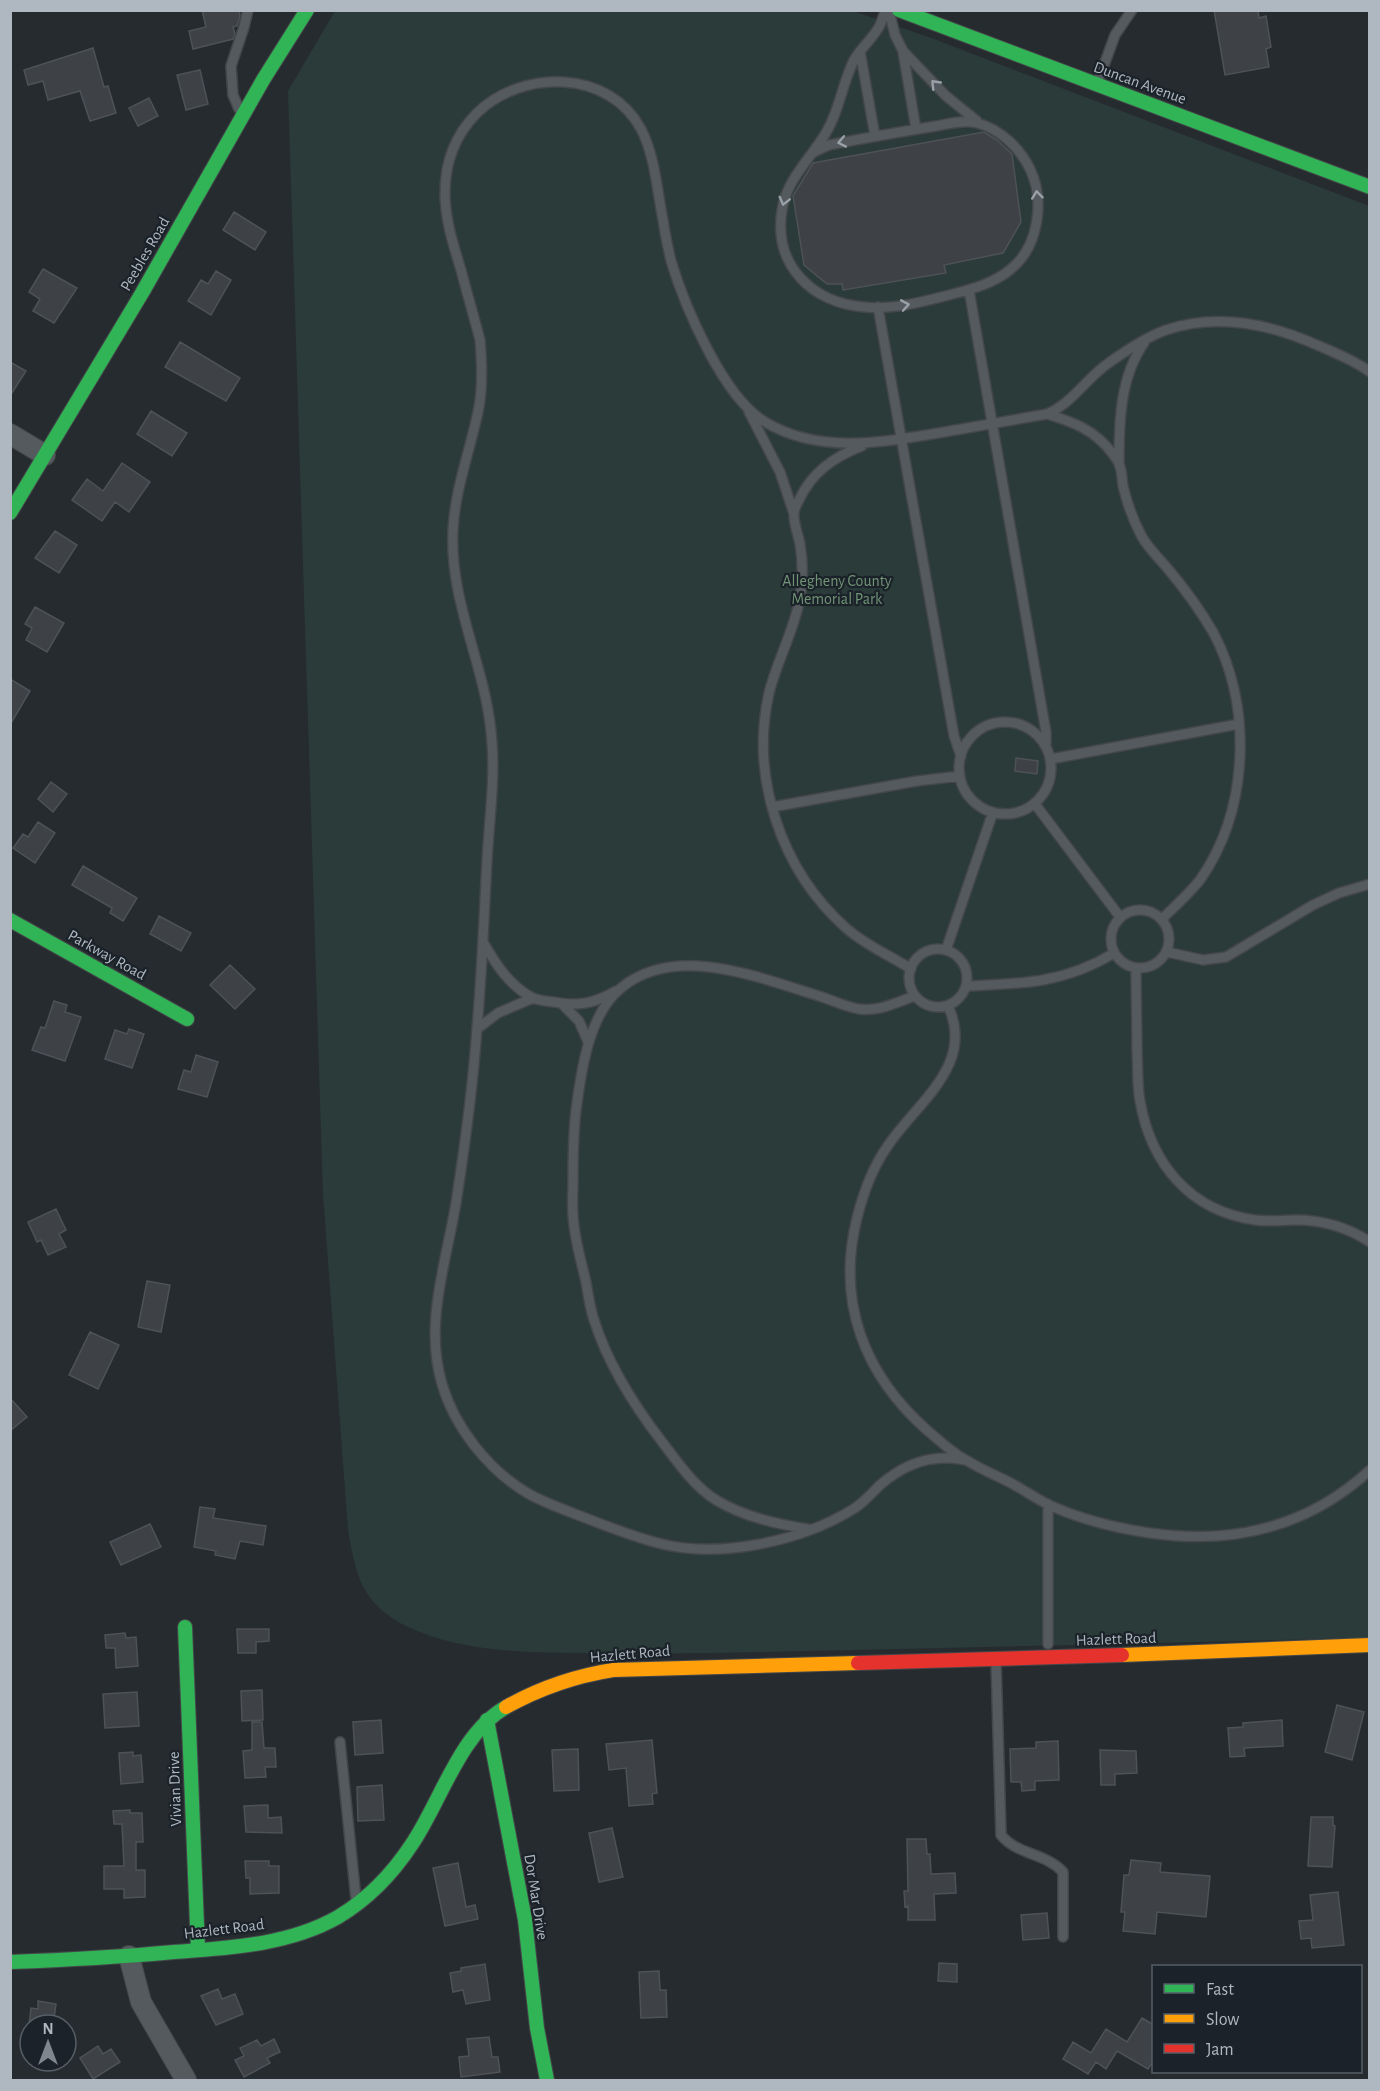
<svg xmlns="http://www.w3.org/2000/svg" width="1380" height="2091" font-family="'Alegreya Sans',sans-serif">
<rect width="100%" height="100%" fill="#262b2f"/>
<path fill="#2a3b39" d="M 335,11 L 853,11 L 934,39 L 1369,206 L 1369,1638 C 1181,1642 992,1647 803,1651 C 735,1653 668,1654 601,1653 C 538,1653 466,1654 408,1627 C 361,1604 356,1576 348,1530 L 323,1194 L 288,91 Z"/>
<path fill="#3e4246" stroke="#4e5257" stroke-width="1.5" d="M 202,10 L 239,10 L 240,16 L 237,26 L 233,27 L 235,34 L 233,39 L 193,49 L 189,31 L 206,27 Z
M 1214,10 L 1258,10 L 1259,18 L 1266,16 L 1271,47 L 1266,49 L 1269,67 L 1225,75 Z
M 93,48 L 104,87 L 108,86 L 116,113 L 90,121 L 80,91 L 48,100 L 43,81 L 28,85 L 24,70 Z
M 200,70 L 208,104 L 186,110 L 177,75 Z
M 149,98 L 158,116 L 138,126 L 129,108 Z
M 984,132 L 997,140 L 1012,154 L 1021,222 L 1003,253 L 944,265 L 946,273 L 843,290 L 842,284 L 827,284 L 804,265 L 793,196 L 813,163 Z
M 234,212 L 266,232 L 255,250 L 223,230 Z
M 43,269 L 77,288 L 54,323 L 33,311 L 40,299 L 29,292 Z
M 216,271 L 231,280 L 211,315 L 188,301 L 201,280 L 208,284 Z
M 180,342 L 240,378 L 226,401 L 165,367 Z
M 10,362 L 26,371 L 10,396 Z
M 151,411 L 187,433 L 172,456 L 137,434 Z
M 122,463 L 150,482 L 129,512 L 115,502 L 102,521 L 72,500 L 87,479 L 103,491 Z
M 55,531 L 77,545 L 59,573 L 35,558 Z
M 35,607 L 64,623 L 47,652 L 26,640 L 32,628 L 25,624 Z
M 10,679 L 30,691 L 10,725 Z
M 1016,758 L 1038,761 L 1037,774 L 1015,771 Z
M 51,782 L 67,794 L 53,812 L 38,799 Z
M 38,822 L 55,833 L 35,863 L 13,848 L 23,834 L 28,837 Z
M 83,866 L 137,898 L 123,921 L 110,913 L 112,908 L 72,885 Z
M 159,916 L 191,933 L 181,951 L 150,934 Z
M 230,965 L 255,989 L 235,1009 L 210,985 Z
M 54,1001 L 67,1005 L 65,1012 L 81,1017 L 65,1061 L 32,1050 L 41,1027 L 45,1028 Z
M 129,1029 L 144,1034 L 132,1068 L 105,1059 L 115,1030 L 127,1034 Z
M 196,1055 L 218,1062 L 207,1097 L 178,1089 L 184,1070 L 191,1072 Z
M 56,1209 L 66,1230 L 59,1234 L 66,1247 L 48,1255 L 41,1240 L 37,1242 L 28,1222 Z
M 147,1281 L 170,1285 L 161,1332 L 138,1327 Z
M 90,1332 L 119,1345 L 98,1389 L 69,1375 Z
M 10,1398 L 27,1417 L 10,1431 Z
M 200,1507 L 215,1509 L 213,1518 L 266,1526 L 263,1545 L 240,1541 L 235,1559 L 215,1555 L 216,1551 L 194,1547 Z
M 150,1524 L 161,1547 L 121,1565 L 110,1542 Z
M 237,1629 L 269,1629 L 269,1641 L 256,1642 L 256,1653 L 238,1653 Z
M 125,1633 L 126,1638 L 136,1637 L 138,1666 L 116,1668 L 115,1648 L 106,1648 L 105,1635 Z
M 262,1690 L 263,1720 L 242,1721 L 241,1691 Z
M 137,1692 L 139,1726 L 105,1728 L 103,1694 Z
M 1337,1705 L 1364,1712 L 1352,1760 L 1325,1752 Z
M 381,1720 L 383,1753 L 355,1755 L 353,1722 Z
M 1282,1720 L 1283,1746 L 1244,1748 L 1245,1756 L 1230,1757 L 1228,1728 L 1243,1727 L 1243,1723 Z
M 252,1722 L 262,1722 L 264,1748 L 275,1748 L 276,1767 L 265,1767 L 266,1777 L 245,1778 L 243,1751 L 252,1750 Z
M 652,1740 L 657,1793 L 652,1794 L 653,1804 L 629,1806 L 626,1768 L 609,1770 L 606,1744 Z
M 1058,1741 L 1059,1780 L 1035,1781 L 1035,1790 L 1022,1791 L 1021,1782 L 1011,1782 L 1010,1749 L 1036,1748 L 1036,1742 Z
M 578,1749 L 579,1790 L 554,1791 L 552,1750 Z
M 1100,1750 L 1136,1751 L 1137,1773 L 1115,1774 L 1115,1785 L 1101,1785 Z
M 133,1752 L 133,1756 L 141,1755 L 143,1782 L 121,1784 L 119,1753 Z
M 382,1785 L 384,1820 L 358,1821 L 357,1787 Z
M 268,1805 L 268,1818 L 281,1817 L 282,1833 L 246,1832 L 244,1806 Z
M 130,1810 L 130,1813 L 142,1813 L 143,1842 L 136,1842 L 136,1870 L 145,1870 L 145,1897 L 124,1898 L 124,1889 L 104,1889 L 104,1866 L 124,1866 L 122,1824 L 114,1824 L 113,1811 Z
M 1311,1817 L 1333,1817 L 1333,1825 L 1335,1826 L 1332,1867 L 1308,1866 Z
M 612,1828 L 623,1877 L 599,1882 L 589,1833 Z
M 907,1839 L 926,1839 L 927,1854 L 930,1854 L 931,1874 L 955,1873 L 956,1893 L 934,1894 L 935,1920 L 908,1920 L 908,1906 L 905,1907 L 904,1891 L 908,1891 Z
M 1131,1860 L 1161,1863 L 1160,1872 L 1210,1876 L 1206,1917 L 1157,1912 L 1155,1934 L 1123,1931 L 1125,1912 L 1121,1912 L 1124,1875 L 1129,1875 Z
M 245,1861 L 269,1861 L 269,1866 L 279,1866 L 279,1893 L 250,1894 L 250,1878 L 246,1878 Z
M 458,1863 L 466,1907 L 475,1905 L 478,1919 L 445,1926 L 433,1868 Z
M 1338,1892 L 1344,1945 L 1312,1948 L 1311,1938 L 1301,1939 L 1299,1921 L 1313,1920 L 1310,1895 Z
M 1047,1913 L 1049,1938 L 1023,1940 L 1021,1915 Z
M 939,1963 L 957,1964 L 957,1982 L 938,1981 Z
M 485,1964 L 490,2000 L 466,2004 L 463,1990 L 453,1992 L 450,1973 L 461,1971 L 461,1968 Z
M 659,1971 L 660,1990 L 666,1990 L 667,2017 L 641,2018 L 639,1972 Z
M 218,1989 L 222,1999 L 235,1994 L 243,2014 L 216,2025 L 201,1996 Z
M 38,2001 L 56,2004 L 53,2025 L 29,2025 L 31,2008 L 38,2009 Z
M 1142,2018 L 1154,2025 L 1154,2060 L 1148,2069 L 1117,2051 L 1106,2069 L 1096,2062 L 1088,2074 L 1063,2059 L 1073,2042 L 1091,2053 L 1106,2029 L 1127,2042 Z
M 489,2037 L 492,2057 L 498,2057 L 500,2072 L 461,2077 L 459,2057 L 469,2056 L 467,2039 Z
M 274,2039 L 280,2052 L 267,2058 L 270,2063 L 244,2077 L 235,2060 L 244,2056 L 240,2048 L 257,2040 L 261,2046 Z
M 98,2046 L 103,2054 L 111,2049 L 120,2062 L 93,2079 L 80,2058 Z"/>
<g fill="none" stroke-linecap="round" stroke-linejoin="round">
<defs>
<path id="lane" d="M 889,11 L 895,35 L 903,51 L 946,96 L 977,121
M 860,51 L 875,136
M 903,52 L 916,129
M 1099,79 L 1115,35 L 1132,10
M 239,109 L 233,95 L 231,66 L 244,27 L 248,10
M 814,152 L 829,145 C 865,138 900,132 936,126 C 948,124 965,119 977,123 C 1000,129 1020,148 1030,169 C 1045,200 1039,246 1011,269 C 993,284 972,289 949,295 C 922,302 892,310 864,307 C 812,303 773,265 782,210 C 786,181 809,160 824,136 C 839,113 842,84 854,60 C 861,48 872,39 879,27 C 882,22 883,16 886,10
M 969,290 L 1046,732 L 1046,744
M 878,307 L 954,736 L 961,756
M 749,412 L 780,472 L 793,511
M 1047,414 C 1073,422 1095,430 1112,453 C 1114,456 1118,460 1119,464 C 1122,471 1122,479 1123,486 C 1127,503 1134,522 1142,537 C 1149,549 1160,559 1168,569 C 1185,589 1200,610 1213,632 C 1253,707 1249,810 1200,880 C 1189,894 1175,906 1162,919
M 862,446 C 834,457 812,472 799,500 C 797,504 794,509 794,513 C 793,522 798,534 800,544 C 803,562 803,580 800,598 C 794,631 777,661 769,693 C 750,778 781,870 846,928 C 865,945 889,955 911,969
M 1119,462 C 1119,422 1120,377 1144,343
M959 768a46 46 0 1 1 92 0a46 46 0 1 1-92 0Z
M 1051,759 L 1239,724
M 1035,804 L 1120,917
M 772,807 L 917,781 L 960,776
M1111 939a29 29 0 1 1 58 0a29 29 0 1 1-58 0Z
M 483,942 C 495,963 509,985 531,997 C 538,1001 547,1001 554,1002 C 578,1007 595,1003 616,991
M909 978a29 29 0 1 1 58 0a29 29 0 1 1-58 0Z
M 946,950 L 993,812
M 1167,952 L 1203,960 L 1226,957 L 1313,905 L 1339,893 L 1370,884
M 1136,968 C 1136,996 1137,1023 1137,1051 C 1138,1067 1137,1085 1140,1101 C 1151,1164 1190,1211 1255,1220 C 1269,1222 1283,1220 1296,1220 C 1323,1220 1347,1227 1370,1242
M 967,986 C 1022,984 1065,983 1114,953
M 563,1005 L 579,1021 L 588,1042
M 948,1006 C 976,1065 916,1103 887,1147 C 873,1167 863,1194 857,1218 C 836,1302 864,1375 928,1431 C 940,1441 952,1453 966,1460 C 980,1469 995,1475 1009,1482 C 1022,1489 1034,1497 1047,1504 C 1079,1519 1115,1528 1150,1533 C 1233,1545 1307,1528 1370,1470
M 477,1029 L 498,1013 L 533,998
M 965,1460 C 932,1453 904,1464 880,1485 C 872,1493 864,1502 855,1508 C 801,1542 716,1560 654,1542 C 629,1535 606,1526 583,1517 C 565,1510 545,1503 529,1494 C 489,1471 455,1428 442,1384 C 424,1324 446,1263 456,1203 C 465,1145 473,1086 477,1028 C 482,972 484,916 487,861 C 489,822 495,782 492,743 C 488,670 449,604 453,530 C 455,488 471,448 479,407 C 483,385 482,363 480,340 C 474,317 467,293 461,270 C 453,244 445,219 445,193 C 445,162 455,135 477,113 C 522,69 609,69 641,129 C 655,156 657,190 663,220 C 665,234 668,248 671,261 C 685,307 723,397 765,422 C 820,455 884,442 944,432 C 978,426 1012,420 1047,414 C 1073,403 1087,377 1110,362 C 1127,350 1146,337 1166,330 C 1216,313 1270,324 1317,345 C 1335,353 1354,360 1370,372
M 1048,1504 L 1048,1644
M 808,1529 C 777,1524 744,1517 716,1500 C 694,1486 678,1463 663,1443 C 635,1407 608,1364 594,1320 C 590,1308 588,1295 586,1282 C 581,1260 574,1238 573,1215 C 572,1204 573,1192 573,1181 C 573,1155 573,1129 577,1103 C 582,1066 590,1013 621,988 C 677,942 762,979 822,997 C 834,1001 846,1007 859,1009 C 879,1012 897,1002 915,996
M 996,1661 L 1001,1835 C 1017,1855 1046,1853 1063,1872 L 1063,1937
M 340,1742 L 356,1899"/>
<path id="street" d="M 10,434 L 45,455
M 129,1956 L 141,2002 L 186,2080"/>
<path id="fast" d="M 899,10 L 1370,187
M 10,513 L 142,293 L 263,80 L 307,10
M 10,920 L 187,1019
M 185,1627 L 198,1950
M 487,1720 L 525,1920 L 537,2028 L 547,2080
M 10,1962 C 65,1960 119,1957 174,1952 C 229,1948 289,1945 338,1917 C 368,1899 393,1873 412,1844 C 441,1801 460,1733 506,1707"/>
<path id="slow" d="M 1122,1655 L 1370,1645
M 506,1707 C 540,1688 575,1676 613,1670 L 858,1663"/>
<path id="jam" d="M 858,1663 L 1122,1655"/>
</defs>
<use href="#lane" stroke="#44474a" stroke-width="12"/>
<use href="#street" stroke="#44474a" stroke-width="22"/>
<use href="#fast" stroke="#44474a" stroke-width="16"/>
<use href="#slow" stroke="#44474a" stroke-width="16"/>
<use href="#jam" stroke="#44474a" stroke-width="16"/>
<use href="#lane" stroke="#555a5e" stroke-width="9"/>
<use href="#street" stroke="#555a5e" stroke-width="20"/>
<use href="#fast" stroke="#30b455" stroke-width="14"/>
<use href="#slow" stroke="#ff9f0a" stroke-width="14"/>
<use href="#jam" stroke="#e5322d" stroke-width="14"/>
</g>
<defs><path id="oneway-chevron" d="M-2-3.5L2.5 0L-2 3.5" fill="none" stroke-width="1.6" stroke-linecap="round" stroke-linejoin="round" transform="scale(1.5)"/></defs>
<g stroke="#98a0a8">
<use href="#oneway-chevron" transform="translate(935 84) rotate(-134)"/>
<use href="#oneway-chevron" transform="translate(842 142) rotate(169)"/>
<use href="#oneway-chevron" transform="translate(1037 195) rotate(-96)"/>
<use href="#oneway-chevron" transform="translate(784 201) rotate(104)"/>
<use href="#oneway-chevron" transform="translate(905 305) rotate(-10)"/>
</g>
<g text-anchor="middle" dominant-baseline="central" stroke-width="4.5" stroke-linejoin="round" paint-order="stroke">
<g font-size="16" fill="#afb8c1" stroke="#1b2229">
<text transform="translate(1140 83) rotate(20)">Duncan Avenue</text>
<text transform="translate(145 254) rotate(-60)">Peebles Road</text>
<text transform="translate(107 955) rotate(29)">Parkway Road</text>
<text transform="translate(1116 1639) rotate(-2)">Hazlett Road</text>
<text transform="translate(630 1654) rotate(-5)">Hazlett Road</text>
<text transform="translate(175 1789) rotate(-92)">Vivian Drive</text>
<text transform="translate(536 1897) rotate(81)">Dor Mar Drive</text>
<text transform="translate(224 1929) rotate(-7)">Hazlett Road</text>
</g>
<g font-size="16" fill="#719476" stroke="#1b2229">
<text x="837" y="581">Allegheny County<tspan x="837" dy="18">Memorial Park</tspan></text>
</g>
</g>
<rect width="1380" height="2091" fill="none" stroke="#afb8c1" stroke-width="24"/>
<rect x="1152" y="1965" width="210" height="108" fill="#1b2229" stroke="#565e66" stroke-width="1.5"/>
<rect x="1164" y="1984" width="30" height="9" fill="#30b455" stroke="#565e66" stroke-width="1.5"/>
<text x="1206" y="1995" font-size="18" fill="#afb8c1">Fast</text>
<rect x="1164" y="2014" width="30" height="9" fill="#ff9f0a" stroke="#565e66" stroke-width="1.5"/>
<text x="1206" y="2025" font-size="18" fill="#afb8c1">Slow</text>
<rect x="1164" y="2044" width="30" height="9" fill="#e5322d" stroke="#565e66" stroke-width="1.5"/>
<text x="1206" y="2055" font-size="18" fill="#afb8c1">Jam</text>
<g transform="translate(48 2043)"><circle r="28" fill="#1b2229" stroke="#565e66" stroke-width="1.5"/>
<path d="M0-4.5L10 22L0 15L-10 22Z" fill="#7f878e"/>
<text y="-9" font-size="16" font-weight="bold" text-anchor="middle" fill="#afb8c1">N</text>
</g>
</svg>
